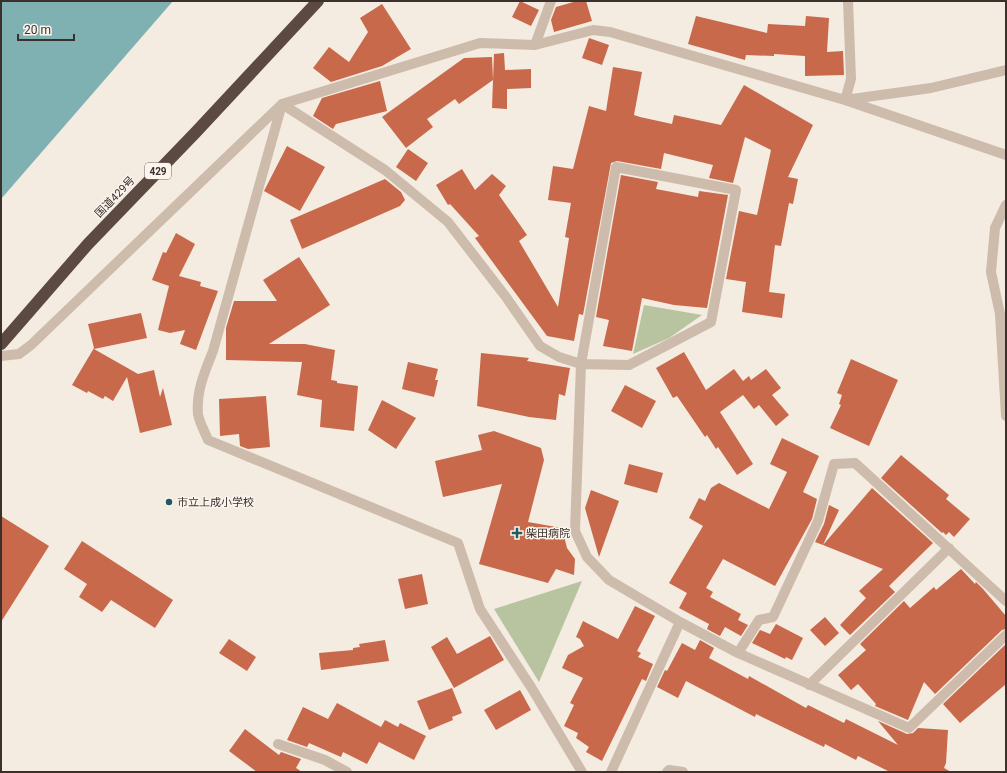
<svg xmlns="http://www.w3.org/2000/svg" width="1007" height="773" font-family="Roboto,'Noto Sans JP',sans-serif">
<rect width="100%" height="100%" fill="#f4ebe1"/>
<path fill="#b8c4a0" d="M 644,305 L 702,315 L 669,338 L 633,354 Z
M 582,581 L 539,682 L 494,609 Z"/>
<path fill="#7fb0b2" d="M 1,1 L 173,1 L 1,199 Z"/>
<path fill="#c8694b" d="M 520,1 L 539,10 L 531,26 L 512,17 Z
M 577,1 L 586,1 L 592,21 L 554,32 L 551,20 L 556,7 Z
M 382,4 L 411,49 L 382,66 L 331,82 L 313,68 L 329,47 L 349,62 L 368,32 L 360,18 Z
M 696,16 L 767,33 L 768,24 L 805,26 L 806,16 L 829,18 L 827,52 L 843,51 L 844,75 L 805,76 L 805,56 L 774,54 L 774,56 L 746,55 L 745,60 L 688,44 Z
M 589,38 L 609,45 L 602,65 L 582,58 Z
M 504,53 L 505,70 L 531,69 L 531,88 L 507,89 L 507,109 L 492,108 L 494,54 Z
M 492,57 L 493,80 L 459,104 L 455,99 L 427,119 L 433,127 L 406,148 L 382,117 L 464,58 Z
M 613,67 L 642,72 L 634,115 L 640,117 L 672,124 L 674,115 L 721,125 L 744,85 L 813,125 L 788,177 L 798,179 L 793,204 L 789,203 L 781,246 L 775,245 L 769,292 L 785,294 L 782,318 L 742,312 L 746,282 L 726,279 L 739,211 L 757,215 L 771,150 L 745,137 L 733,183 L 709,178 L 713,165 L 664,153 L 661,169 L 617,161 L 611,163 L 583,315 L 579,314 L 574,341 L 547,336 L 475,238 L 479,236 L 450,204 L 448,205 L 436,185 L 462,169 L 475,190 L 492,174 L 506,186 L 499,195 L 527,235 L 519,241 L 558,307 L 569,238 L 565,237 L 571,203 L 548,200 L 553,166 L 573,169 L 589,106 L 606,111 Z
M 380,81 L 387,111 L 336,124 L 333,129 L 313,116 L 322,98 Z
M 287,146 L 325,167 L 300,211 L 264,191 Z
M 408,149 L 428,163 L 416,181 L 396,167 Z
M 621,175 L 658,182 L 656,189 L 698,197 L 699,191 L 728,195 L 707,308 L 674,305 L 642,298 L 632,351 L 603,346 L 609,320 L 596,317 Z
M 385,179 L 401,192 L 405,200 L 400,206 L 302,249 L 290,220 Z
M 176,233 L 195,244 L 179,276 L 201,282 L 200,286 L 218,291 L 196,350 L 180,344 L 185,330 L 170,333 L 158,330 L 169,286 L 152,280 L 163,252 L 166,253 Z
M 299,257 L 330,305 L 269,344 L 305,344 L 335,350 L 331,380 L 337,381 L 337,383 L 358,386 L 354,431 L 320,427 L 322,400 L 297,395 L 302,362 L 226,360 L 226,328 L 234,301 L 277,301 L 263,280 Z
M 141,313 L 147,338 L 94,349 L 138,374 L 154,370 L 160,397 L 163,388 L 172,425 L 140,433 L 127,377 L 113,401 L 105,396 L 103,399 L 88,391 L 87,393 L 72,385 L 94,348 L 88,324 Z
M 684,352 L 706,390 L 734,369 L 743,381 L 749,376 L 751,380 L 766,369 L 781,388 L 772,395 L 789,415 L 776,426 L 759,405 L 754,409 L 743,395 L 720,412 L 753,464 L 737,475 L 718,447 L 716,449 L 707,435 L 705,437 L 677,396 L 673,398 L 656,368 Z
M 481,353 L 529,358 L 527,361 L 570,368 L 565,396 L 559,394 L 556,420 L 529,417 L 477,406 Z
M 851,359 L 898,380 L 869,446 L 830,428 L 841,405 L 839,404 L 842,395 L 837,393 Z
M 408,362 L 438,369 L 435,380 L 438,380 L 434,397 L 402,389 Z
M 625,385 L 656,401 L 642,428 L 611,411 Z
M 266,396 L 270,447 L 248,449 L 240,446 L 239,434 L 220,436 L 219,399 Z
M 382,400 L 416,418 L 396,449 L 368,430 Z
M 494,431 L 541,448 L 544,460 L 528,522 L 562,528 L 567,548 L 575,559 L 574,575 L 556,569 L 548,583 L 479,564 L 502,484 L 443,497 L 435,461 L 482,450 L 478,435 Z
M 782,438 L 819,456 L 803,492 L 817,499 L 812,519 L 775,586 L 723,559 L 706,588 L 713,592 L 710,597 L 741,614 L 738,620 L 748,625 L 741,636 L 725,627 L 720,636 L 707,629 L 709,624 L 679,608 L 687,593 L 669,583 L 703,526 L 689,518 L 699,498 L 705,501 L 711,488 L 719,483 L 769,509 L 787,472 L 770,464 Z
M 901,455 L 949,495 L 946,499 L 970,519 L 954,537 L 949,532 L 946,535 L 943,532 L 942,533 L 881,478 Z
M 629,464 L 663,473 L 657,493 L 624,484 Z
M 872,488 L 933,543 L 889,586 L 895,592 L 850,635 L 840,625 L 866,598 L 859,591 L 883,569 L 823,545 Z
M 591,490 L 619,501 L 599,557 L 585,508 Z
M 829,505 L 839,510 L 823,545 L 815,542 L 824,524 Z
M 1,516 L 49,546 L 1,622 Z
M 82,541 L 173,600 L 155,628 L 111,600 L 102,612 L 79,597 L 87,584 L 64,569 Z
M 961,569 L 975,584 L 976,582 L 983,589 L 1006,616 L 1006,629 L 1002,630 L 935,694 L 924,682 L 908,720 L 875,706 L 876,704 L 858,684 L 851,690 L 838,675 L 866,650 L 860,644 L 904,601 L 910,608 L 934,587 L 936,590 Z
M 422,574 L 428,604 L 405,609 L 398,579 Z
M 635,606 L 655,616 L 637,651 L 641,653 L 638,657 L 653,664 L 646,681 L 642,679 L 602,761 L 586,752 L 589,747 L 576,738 L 578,733 L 564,726 L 574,705 L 570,703 L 583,678 L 562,668 L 568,655 L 584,646 L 580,639 L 576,637 L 583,621 L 618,639 Z
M 825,617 L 839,633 L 825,646 L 810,630 Z
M 776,624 L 803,638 L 792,660 L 786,657 L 785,659 L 752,643 L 760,630 L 770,634 Z
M 490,636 L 504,660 L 454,688 L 431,647 L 447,637 L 457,654 Z
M 229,639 L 256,657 L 247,671 L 219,653 Z
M 385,640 L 389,661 L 321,670 L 319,653 L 353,650 L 353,648 L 360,647 L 359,644 Z
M 700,640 L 714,648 L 709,658 L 748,679 L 749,676 L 806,708 L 808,705 L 844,723 L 846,719 L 898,745 L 878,721 L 907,734 L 913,733 L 918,728 L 948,730 L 946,763 L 944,768 L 951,772 L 890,772 L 858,756 L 856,760 L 825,744 L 824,747 L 756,714 L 755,717 L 686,681 L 678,698 L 657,687 L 665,670 L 667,671 L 682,643 L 695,650 Z
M 1006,644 L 1006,684 L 960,723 L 943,704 Z
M 452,688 L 462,713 L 452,717 L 453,720 L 429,730 L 417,701 Z
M 520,690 L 531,710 L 496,730 L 484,710 Z
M 337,703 L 381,727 L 385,720 L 398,727 L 400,723 L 426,736 L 414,760 L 379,742 L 367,764 L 343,752 L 341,757 L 309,743 L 307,747 L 287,740 L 303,707 L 328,719 Z
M 245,729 L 279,755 L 281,752 L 301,759 L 296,768 L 302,772 L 257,772 L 229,751 Z"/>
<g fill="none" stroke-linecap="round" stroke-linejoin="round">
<path stroke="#cdbbac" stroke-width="10" d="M 848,1 L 851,79 L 845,100 L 931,88 L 1006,70
M 535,45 L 551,1
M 282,104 L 385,170 L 448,222 L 506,297 L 540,346 L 559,357 L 581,364 L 575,531 L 587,557 L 609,580 L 680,622 L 738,653 L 909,728 L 1006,635
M 282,104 L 213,351 C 205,371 196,391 198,414 C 199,422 205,432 208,440 L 458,543 L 480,609 L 531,687 L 582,772
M 616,167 L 736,190 L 711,322 L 629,365 L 581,364 Z
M 1006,205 L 995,228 L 991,272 L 1000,314 L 1006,416
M 1,356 L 19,354 L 31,345 L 282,104 L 480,43 L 535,45 L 593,30 L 610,32 L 845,100 L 1006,155
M 738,653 L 759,620 L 773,617 L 818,521 L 834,464 L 855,463 L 1006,601
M 809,685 L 949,548
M 278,744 L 325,760 L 347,772
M 611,772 L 680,622
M 667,772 L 669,770 L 683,772"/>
<path stroke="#5c4a42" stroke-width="12" d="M 1,344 L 88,244 L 196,132 L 318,1"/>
</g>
<g fill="#1f5a5e" stroke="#fbf5ee" stroke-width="1.5">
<circle cx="169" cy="502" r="4"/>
<path d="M515 527h4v4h4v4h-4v4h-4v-4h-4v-4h4z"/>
</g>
<g text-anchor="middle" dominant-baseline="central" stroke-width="3" stroke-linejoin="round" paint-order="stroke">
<rect fill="#fbf5ee" stroke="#756b66" stroke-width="1" x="145" y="163" width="26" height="16" rx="3"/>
<g font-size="10" font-weight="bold" fill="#3b302b">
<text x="158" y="171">429</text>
</g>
<g font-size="11" fill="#3b302b" stroke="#fbf5ee">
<text transform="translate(115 197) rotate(-46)">国道429号</text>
</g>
<g font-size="11" fill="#3b302b" stroke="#fbf5ee" text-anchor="start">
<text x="177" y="502">市立上成小学校</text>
<text x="526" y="533">柴田病院</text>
</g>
</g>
<rect width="1007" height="773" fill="none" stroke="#3b302b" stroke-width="4"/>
<path d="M18 34v6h56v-6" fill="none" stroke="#3b302b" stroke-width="2"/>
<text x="24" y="34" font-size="12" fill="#3b302b" stroke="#fbf5ee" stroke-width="3" paint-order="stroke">20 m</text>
</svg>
